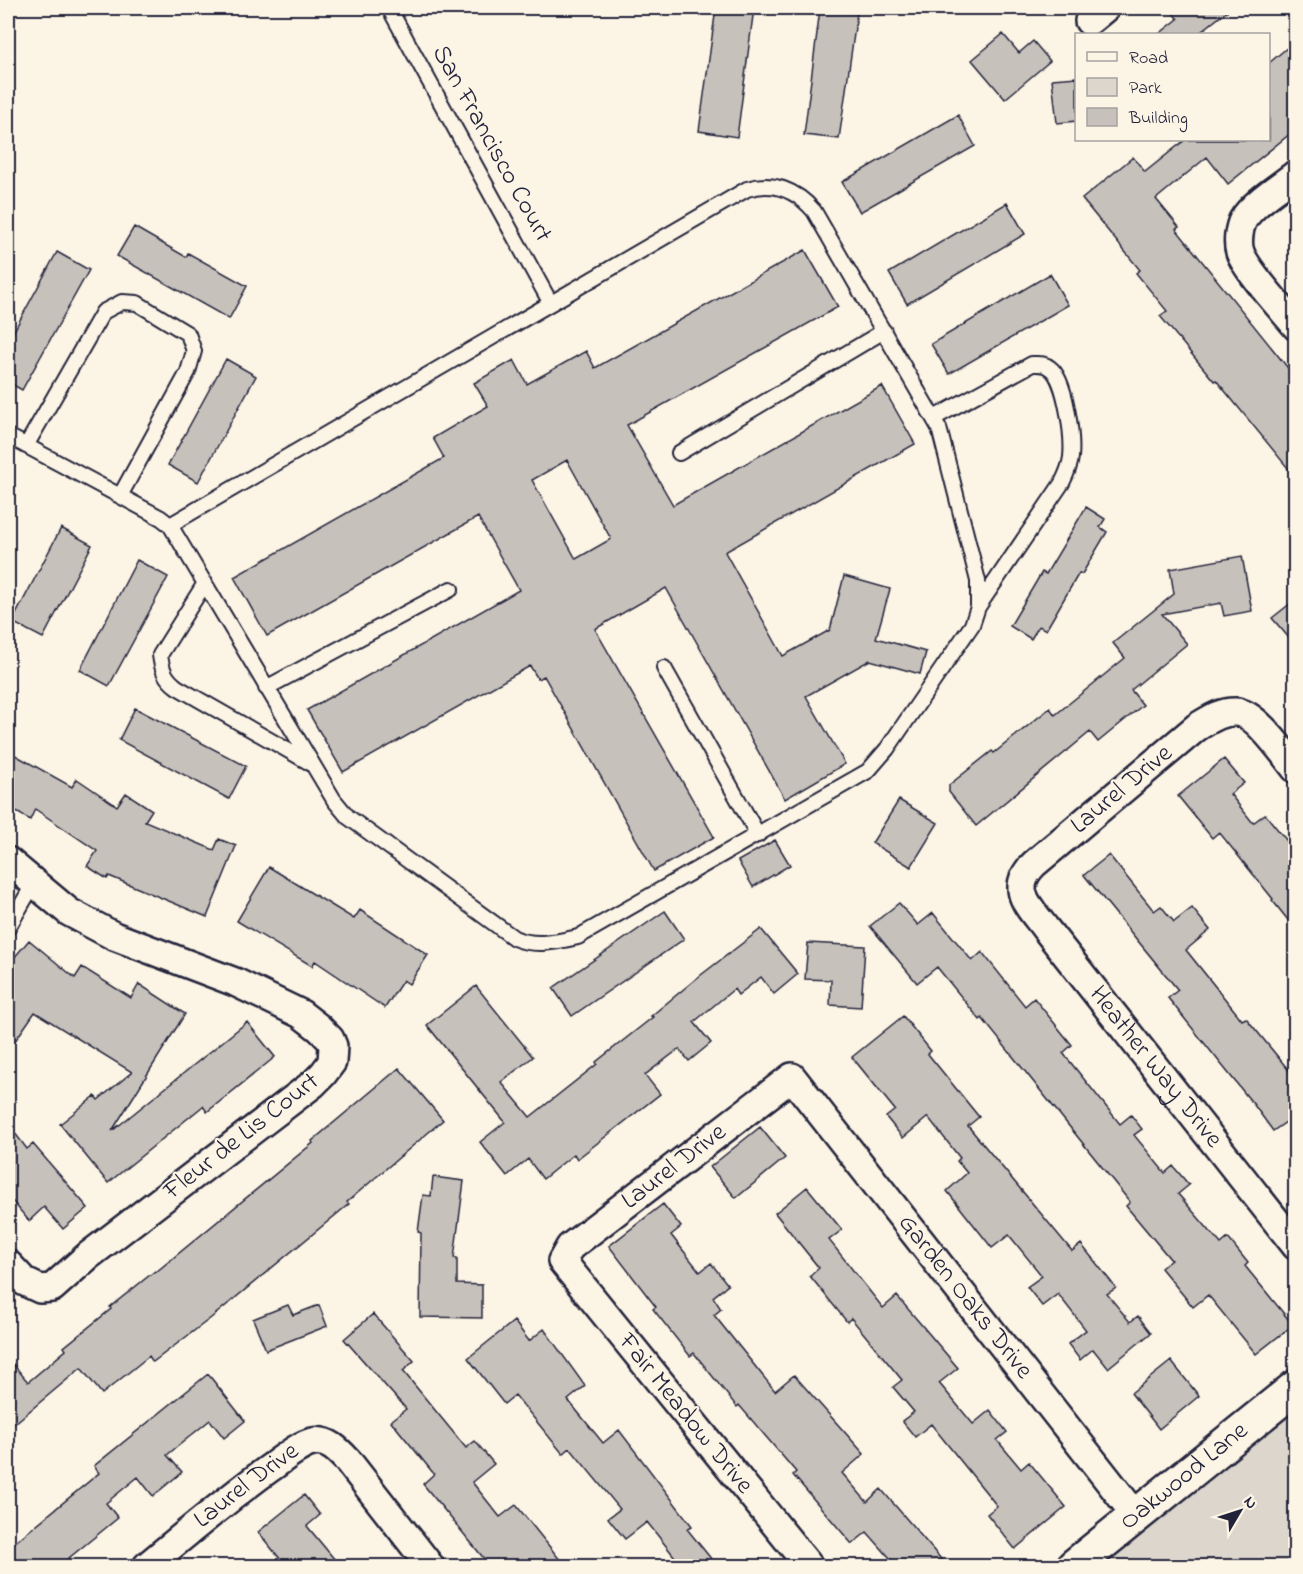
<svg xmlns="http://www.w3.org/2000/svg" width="1303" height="1574" font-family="'Indie Flower',sans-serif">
<rect width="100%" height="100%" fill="#fcf5e5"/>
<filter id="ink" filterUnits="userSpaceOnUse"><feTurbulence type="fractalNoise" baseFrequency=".0167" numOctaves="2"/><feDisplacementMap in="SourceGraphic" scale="12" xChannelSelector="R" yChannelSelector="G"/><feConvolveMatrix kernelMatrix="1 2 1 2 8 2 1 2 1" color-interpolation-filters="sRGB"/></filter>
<g filter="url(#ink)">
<path fill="#dcd6cc" stroke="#7f7c84" stroke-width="1.5" d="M 1295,1406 L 1295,1566 L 1095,1566 Z"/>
<path fill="#c6c1bb" stroke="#22223b" stroke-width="1.5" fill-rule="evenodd" d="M 716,8 L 754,8 L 737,137 L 699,131 Z
M 1168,8 L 1231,8 L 1198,34 L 1159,34 L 1178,19 Z
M 820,9 L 857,13 L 839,139 L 804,135 Z
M 1003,34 L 1019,53 L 1033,41 L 1050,61 L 1005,99 L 972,60 Z
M 1288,47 L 1296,57 L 1296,129 L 1228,184 L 1207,157 L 1156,199 L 1179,227 L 1176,229 L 1296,378 L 1296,478 L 1216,380 L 1214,381 L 1160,316 L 1167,311 L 1136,273 L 1140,270 L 1082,199 L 1133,157 L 1145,172 L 1185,140 L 1269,140 L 1269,63 Z
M 1077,77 L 1077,121 L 1057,123 L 1052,79 Z
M 958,115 L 975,146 L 860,212 L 842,182 Z
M 1007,203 L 1025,234 L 907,304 L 889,273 Z
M 134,227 L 186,257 L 188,253 L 247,286 L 229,319 L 117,256 Z
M 805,250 L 838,307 L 627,425 L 673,505 L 882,386 L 915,444 L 725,552 L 783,656 L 830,630 L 844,576 L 890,589 L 876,638 L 926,652 L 920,674 L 870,660 L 806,696 L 845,764 L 785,799 L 666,588 L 595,629 L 714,837 L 654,871 L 544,676 L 538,679 L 530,666 L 343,772 L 307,710 L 519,590 L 478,517 L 267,636 L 234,577 L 444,458 L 433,438 L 488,406 L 474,383 L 514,360 L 527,384 L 586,351 L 595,368 ZM 567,460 L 611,539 L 576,559 L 532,480 Z
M 57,252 L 89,270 L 22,390 L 8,382 L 8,342 Z
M 1050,274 L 1068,305 L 949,374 L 931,344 Z
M 226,359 L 256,376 L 198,482 L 168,465 Z
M 1086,507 L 1105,519 L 1100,527 L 1107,532 L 1082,574 L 1079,573 L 1046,630 L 1039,626 L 1031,639 L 1010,626 L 1042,572 L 1046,574 Z
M 61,528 L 92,545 L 43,638 L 12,622 Z
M 1242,556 L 1252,611 L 1224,616 L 1221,603 L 1162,614 L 1187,644 L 1131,690 L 1143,705 L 1098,742 L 1090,732 L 976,826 L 949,792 L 949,785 L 992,751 L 994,753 L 1050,708 L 1055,715 L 1125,658 L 1113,643 L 1174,594 L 1170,569 Z
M 137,560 L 168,577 L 109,686 L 80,670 Z
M 1296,599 L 1296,646 L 1272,618 Z
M 135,708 L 246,766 L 229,799 L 119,740 Z
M 8,751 L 72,787 L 77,779 L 117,806 L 126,793 L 152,810 L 145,821 L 214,850 L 219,839 L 236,846 L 207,917 L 109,876 L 107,879 L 87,866 L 97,851 L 35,809 L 30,820 L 8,807 Z
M 1224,759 L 1244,783 L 1230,794 L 1253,823 L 1265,814 L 1296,852 L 1296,930 L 1272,900 L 1273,899 L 1219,832 L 1212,838 L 1178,796 Z
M 899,800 L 938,823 L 911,867 L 872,843 Z
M 775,840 L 790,865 L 753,887 L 738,861 Z
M 1109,855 L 1154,911 L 1161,906 L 1174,922 L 1192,908 L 1210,930 L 1186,950 L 1242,1020 L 1246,1018 L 1296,1079 L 1296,1115 L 1273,1131 L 1254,1105 L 1168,998 L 1178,990 L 1084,875 Z
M 269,867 L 354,919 L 360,910 L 428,955 L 409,984 L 403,980 L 385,1008 L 315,961 L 312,966 L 237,921 Z
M 899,903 L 918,925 L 933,913 L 972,961 L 982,952 L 1025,1006 L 1034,998 L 1072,1045 L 1063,1053 L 1120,1124 L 1131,1115 L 1142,1129 L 1134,1135 L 1165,1173 L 1173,1166 L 1189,1185 L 1178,1194 L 1221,1244 L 1228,1238 L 1248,1263 L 1245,1266 L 1293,1325 L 1256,1354 L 1208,1295 L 1193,1307 L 1161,1268 L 1171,1260 L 1126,1206 L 1130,1202 L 982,1018 L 980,1020 L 937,967 L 917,983 L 870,926 Z
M 665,911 L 684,939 L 572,1016 L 553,988 Z
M 761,929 L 798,974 L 774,994 L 761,977 L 738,995 L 734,989 L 694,1022 L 711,1043 L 689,1061 L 679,1049 L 645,1075 L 660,1094 L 577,1159 L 574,1154 L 543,1179 L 528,1159 L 507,1176 L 480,1142 L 505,1122 L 427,1025 L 476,986 L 533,1057 L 501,1082 L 530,1117 L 597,1064 L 596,1062 L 653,1017 L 651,1016 L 697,978 Z
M 29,940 L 75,978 L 82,967 L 131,998 L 139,984 L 185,1014 L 112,1131 L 247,1022 L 275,1057 L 207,1112 L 203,1106 L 108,1183 L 60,1124 L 95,1096 L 98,1100 L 132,1072 L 35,1012 L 8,1051 L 8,965 Z
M 808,943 L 865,946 L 861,1007 L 830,1005 L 831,980 L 805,979 Z
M 903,1016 L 931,1051 L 928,1054 L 979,1117 L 968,1126 L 1072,1251 L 1081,1244 L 1116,1288 L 1107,1294 L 1130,1322 L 1138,1316 L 1151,1333 L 1108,1368 L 1093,1349 L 1080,1360 L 1068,1344 L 1086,1330 L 1058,1294 L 1042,1306 L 1027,1287 L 1042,1276 L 1009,1235 L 992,1248 L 947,1191 L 967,1173 L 957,1161 L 960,1158 L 928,1117 L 903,1138 L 886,1117 L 895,1110 L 852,1057 Z
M 399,1068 L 443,1120 L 347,1202 L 349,1204 L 211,1318 L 153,1362 L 149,1356 L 102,1394 L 81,1368 L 8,1429 L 8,1358 L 28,1382 L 66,1350 L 64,1347 L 111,1309 L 110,1307 L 155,1271 L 156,1272 L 313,1143 L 312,1141 Z
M 8,1124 L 27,1149 L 33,1144 L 88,1208 L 63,1229 L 44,1207 L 29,1221 L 8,1196 Z
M 760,1127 L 785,1158 L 736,1198 L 710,1167 Z
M 433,1177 L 464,1181 L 454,1258 L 457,1258 L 457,1284 L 482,1285 L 482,1318 L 420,1317 L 421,1233 L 418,1232 L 423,1195 L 431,1196 Z
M 807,1187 L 842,1230 L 829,1240 L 883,1308 L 897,1296 L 958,1368 L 939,1383 L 973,1424 L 990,1410 L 1007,1432 L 997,1440 L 1021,1469 L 1029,1462 L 1066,1507 L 1015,1549 L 987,1514 L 997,1506 L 931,1424 L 915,1437 L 902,1421 L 914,1412 L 893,1387 L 902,1380 L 851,1318 L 847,1322 L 810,1276 L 819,1268 L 775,1213 Z
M 663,1204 L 681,1227 L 671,1235 L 700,1272 L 711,1263 L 728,1285 L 713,1297 L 721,1309 L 714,1315 L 775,1391 L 794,1375 L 864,1454 L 842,1473 L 867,1502 L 881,1489 L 947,1566 L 897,1566 L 867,1532 L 852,1544 L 793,1475 L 796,1472 L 739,1405 L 737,1407 L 694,1353 L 690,1356 L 653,1309 L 656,1307 L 609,1246 Z
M 288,1305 L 293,1315 L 319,1305 L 327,1326 L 266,1350 L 253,1319 Z
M 373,1314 L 414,1361 L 403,1371 L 466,1448 L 475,1441 L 494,1464 L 472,1482 L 500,1517 L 516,1505 L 565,1566 L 490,1566 L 423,1484 L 434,1474 L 391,1421 L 406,1409 L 344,1339 Z
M 514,1321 L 529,1341 L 544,1329 L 585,1386 L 568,1400 L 603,1443 L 619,1430 L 692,1526 L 687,1529 L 717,1566 L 682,1566 L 647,1522 L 625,1539 L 608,1518 L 620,1509 L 570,1448 L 563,1454 L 515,1395 L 504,1404 L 468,1358 Z
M 1171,1361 L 1199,1396 L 1159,1429 L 1131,1393 Z
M 208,1374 L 245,1421 L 224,1438 L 210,1420 L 167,1455 L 182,1472 L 153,1496 L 138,1477 L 106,1503 L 118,1518 L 59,1566 L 8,1566 L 8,1548 L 99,1473 L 94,1466 Z
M 304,1495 L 320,1515 L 307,1526 L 340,1566 L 286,1566 L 258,1532 Z"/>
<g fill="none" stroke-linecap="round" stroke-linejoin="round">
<defs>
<path id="lane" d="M 389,8 L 550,302
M 934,418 L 1032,364 C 1039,364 1044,363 1050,368 C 1066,379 1073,438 1071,457 C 1070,467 1066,475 1062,483 L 978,607
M 8,436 L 161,518 L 170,525 L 334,800 L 348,817 L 514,938 C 535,947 556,942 578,937 L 868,771 L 887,749 L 972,625 L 978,607 L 978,581 L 939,428 L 814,211 C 796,190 773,181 747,189 L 170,525
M 26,446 L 103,312 L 122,302 L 137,303 L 188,334 L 194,351 L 188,372 L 120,496
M 679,453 L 884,331
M 205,583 L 160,655 C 162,670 165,678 177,687 L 310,763
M 664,668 L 758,835
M 266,688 L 451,589
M 8,928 L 34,883"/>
<g id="street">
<path d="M 1089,21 L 1105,8"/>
<path d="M 1296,174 C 1280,187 1253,203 1243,220 C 1239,228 1237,243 1240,252 C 1246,270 1282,309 1296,326"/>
<path id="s1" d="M 1296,769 C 1284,754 1255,712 1236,712 C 1221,711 1209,720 1197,727 L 1034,864 C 1009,889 1028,905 1045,928 L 1296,1246"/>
<path d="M 8,861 L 69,912 L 114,936 L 235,982 L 301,1014 L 319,1028 L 330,1039 L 333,1046 L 332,1062 L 323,1074 L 313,1084 L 88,1256 L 52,1288 L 40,1289 L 25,1282 L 8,1264"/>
<path id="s2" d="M 147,1566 C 187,1533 227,1499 270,1468 C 282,1460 298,1445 313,1442 C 328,1439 339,1451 348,1461 L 430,1566"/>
<path id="s3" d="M 809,1566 L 562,1261 L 570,1247 L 792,1077 L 1137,1517"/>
</g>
<g id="secondary">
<path id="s4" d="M 1074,1566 L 1296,1387"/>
</g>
</defs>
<use href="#lane" stroke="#22223b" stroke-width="18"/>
<use href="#street" stroke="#22223b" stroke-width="32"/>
<use href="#secondary" stroke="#22223b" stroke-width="38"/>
<use href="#lane" stroke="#fcf5e5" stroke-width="14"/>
<use href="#street" stroke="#fcf5e5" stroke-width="27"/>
<use href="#secondary" stroke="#fcf5e5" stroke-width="33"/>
</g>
</g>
<g text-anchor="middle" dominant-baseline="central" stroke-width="4.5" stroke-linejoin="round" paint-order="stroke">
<g font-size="26" fill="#22223b" stroke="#fcf5e5">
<text transform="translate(491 144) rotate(61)">San Francisco Court</text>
<text transform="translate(1122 790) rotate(-40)">Laurel Drive</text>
<text stroke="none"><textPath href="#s1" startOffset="592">Heather Way Drive</textPath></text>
<text transform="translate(242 1137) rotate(-38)">Fleur de Lis Court</text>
<text stroke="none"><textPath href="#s3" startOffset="540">Laurel Drive</textPath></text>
<text stroke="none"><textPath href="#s3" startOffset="968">Garden Oaks Drive</textPath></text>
<text transform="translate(685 1414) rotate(51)">Fair Meadow Drive</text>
<text stroke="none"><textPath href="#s4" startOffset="142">Oakwood Lane</textPath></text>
<text stroke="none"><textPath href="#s2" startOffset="128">Laurel Drive</textPath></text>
</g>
</g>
<rect width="1303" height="1574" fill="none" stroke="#fcf5e5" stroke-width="30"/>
<rect x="15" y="15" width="1273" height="1544" fill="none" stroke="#22223b" stroke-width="2" filter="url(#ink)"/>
<rect x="1075" y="33" width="195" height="108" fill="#fcf5e5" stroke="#a5a1a1" stroke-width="1.5"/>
<rect x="1087" y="52" width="30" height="9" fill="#fcf5e5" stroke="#a5a1a1" stroke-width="1.5"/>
<text x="1129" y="63" font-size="18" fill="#22223b">Road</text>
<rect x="1087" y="78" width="30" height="18" fill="#dcd6cc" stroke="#a5a1a1" stroke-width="1.5"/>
<text x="1129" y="93" font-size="18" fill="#22223b">Park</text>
<rect x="1087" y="108" width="30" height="18" fill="#c6c1bb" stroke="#a5a1a1" stroke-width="1.5"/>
<text x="1129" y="123" font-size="18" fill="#22223b">Building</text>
<g transform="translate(1240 1511) rotate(51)" stroke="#fcf5e5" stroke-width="4.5" paint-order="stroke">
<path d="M0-4.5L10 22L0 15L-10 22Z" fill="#22223b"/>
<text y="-9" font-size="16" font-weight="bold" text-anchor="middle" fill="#22223b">N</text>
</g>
</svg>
